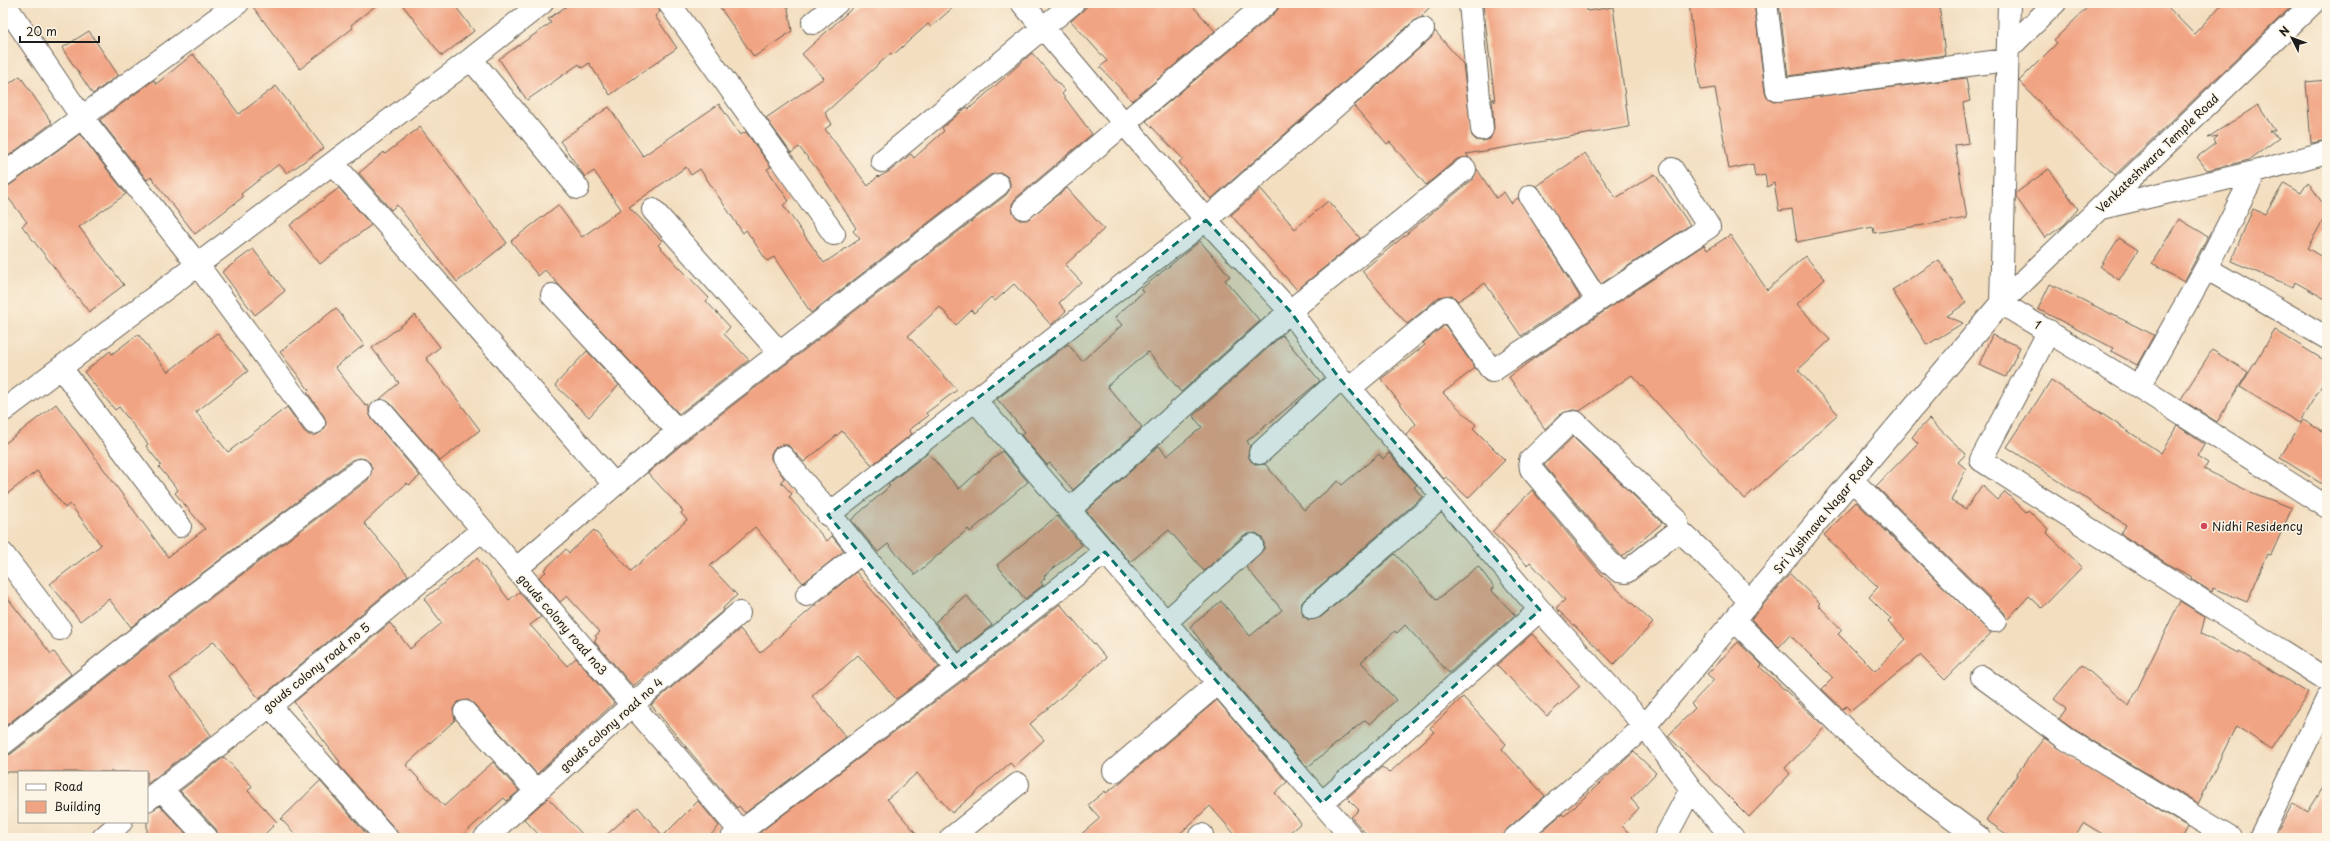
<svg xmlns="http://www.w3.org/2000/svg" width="2330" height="841" font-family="'Playpen Sans',sans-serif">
<rect width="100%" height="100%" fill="#fcf5e5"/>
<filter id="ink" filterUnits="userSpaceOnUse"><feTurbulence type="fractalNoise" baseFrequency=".025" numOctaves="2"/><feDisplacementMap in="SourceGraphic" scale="8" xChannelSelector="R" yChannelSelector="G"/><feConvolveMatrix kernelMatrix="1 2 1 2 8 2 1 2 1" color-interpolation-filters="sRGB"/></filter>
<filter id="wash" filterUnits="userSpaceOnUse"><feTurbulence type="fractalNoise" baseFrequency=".012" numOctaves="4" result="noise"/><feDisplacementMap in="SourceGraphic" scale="16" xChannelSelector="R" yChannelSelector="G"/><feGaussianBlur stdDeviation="0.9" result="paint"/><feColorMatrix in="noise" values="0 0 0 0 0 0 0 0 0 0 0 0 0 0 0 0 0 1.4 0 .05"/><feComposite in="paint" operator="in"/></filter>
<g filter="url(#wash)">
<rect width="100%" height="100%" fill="#f3dec0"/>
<g id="blocks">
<path fill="#f1a483" d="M 250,3 L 379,3 L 351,25 L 353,28 L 300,69 Z
M 401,3 L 453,3 L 474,31 L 442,56 Z
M 571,3 L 657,3 L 660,12 L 655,16 L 677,48 L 610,95 L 589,63 L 582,68 L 579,64 L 527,100 L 499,59 L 551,23 L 548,19 Z
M 717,3 L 787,3 L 792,31 L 754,57 Z
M 858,3 L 958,3 L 931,27 L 928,24 L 893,55 L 891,53 L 825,113 L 832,124 L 825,129 L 868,186 L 878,176 L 879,177 L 890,171 L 911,154 L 914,158 L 944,131 L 942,128 L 967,107 L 969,109 L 1032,53 L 1065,91 L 1062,94 L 1092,134 L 1016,198 L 1012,204 L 1012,211 L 1019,220 L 1027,220 L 1067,188 L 1104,229 L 1065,265 L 1081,282 L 1059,303 L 1066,311 L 1051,325 L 1014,284 L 995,301 L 991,297 L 974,313 L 972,310 L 956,325 L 940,307 L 908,336 L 957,390 L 926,413 L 928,416 L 909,430 L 912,434 L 872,465 L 842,431 L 804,462 L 788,445 L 781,445 L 775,448 L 771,453 L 771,459 L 784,478 L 781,482 L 792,494 L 789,497 L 827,541 L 832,536 L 844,551 L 803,583 L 755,527 L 710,566 L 737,595 L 723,608 L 724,610 L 633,686 L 594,641 L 597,638 L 595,636 L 600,632 L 567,596 L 560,602 L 539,577 L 546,572 L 544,570 L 566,549 L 569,553 L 594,530 L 631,571 L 687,520 L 681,513 L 683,511 L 648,473 L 686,441 L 1006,195 L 1010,189 L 1010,183 L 1008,177 L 1002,173 L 990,175 L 811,313 L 774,257 L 767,261 L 746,230 L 743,233 L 700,169 L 691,175 L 686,167 L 629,207 L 662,241 L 658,245 L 709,298 L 706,301 L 730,327 L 724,334 L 749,360 L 679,414 L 545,270 L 538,276 L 511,241 L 558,205 L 582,237 L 621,209 L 594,171 L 585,177 L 560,141 L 609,107 L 643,156 L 719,104 L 740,135 L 746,132 L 771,167 L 767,169 L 789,201 L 783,205 L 824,263 L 860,239 L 853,231 L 856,228 L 821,174 L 799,147 L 791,153 L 766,118 L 824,78 L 802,54 Z
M 1091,3 L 1190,3 L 1215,31 L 1132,101 L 1100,67 L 1107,61 L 1071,21 Z
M 1282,3 L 1434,3 L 1422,15 L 1423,17 L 1415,20 L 1211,199 L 1179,162 L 1183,159 L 1146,121 L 1275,13 Z
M 1483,3 L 1586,3 L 1587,11 L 1613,7 L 1629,127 L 1466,154 L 1469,157 L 1457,159 L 1426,185 L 1390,142 L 1387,144 L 1354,106 L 1431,38 L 1435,31 L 1463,64 L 1472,136 L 1476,140 L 1483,141 L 1490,139 L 1494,128 L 1492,98 L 1495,102 Z
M 1689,3 L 1754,3 L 1765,92 L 1767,98 L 1773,102 L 1966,78 L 1970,101 L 1963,103 L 1969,143 L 1955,145 L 1967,218 L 1874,233 L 1873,227 L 1797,242 L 1792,209 L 1779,211 L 1774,183 L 1767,187 L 1765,175 L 1755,177 L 1753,164 L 1729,169 L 1715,88 L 1700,90 Z
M 1779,3 L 1939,3 L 1945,55 L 1788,76 Z
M 2092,3 L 2164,3 L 2194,34 L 2223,3 L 2295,3 L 2115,175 L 2068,132 L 2019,81 L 2057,43 L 2054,40 Z
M 89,31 L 118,75 L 93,94 L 62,48 Z
M 193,54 L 239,114 L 276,86 L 324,148 L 287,173 L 279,164 L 241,194 L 243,197 L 195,234 L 151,177 L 147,180 L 100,120 L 154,80 L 156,84 Z
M 20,76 L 52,123 L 3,160 L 3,88 Z
M 2327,80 L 2327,140 L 2311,143 L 2306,82 Z
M 2258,105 L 2275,131 L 2269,131 L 2279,138 L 2249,160 L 2207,170 L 2197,157 L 2216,143 L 2214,140 L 2218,136 L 2207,138 Z
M 420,127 L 507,243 L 457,282 L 397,205 L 391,210 L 359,173 L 384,152 L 385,154 Z
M 80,134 L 126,194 L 79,227 L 124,285 L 89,312 L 22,226 L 27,222 L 3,191 L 3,187 L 10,185 Z
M 1585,153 L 1616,198 L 1655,174 L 1690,225 L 1601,284 L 1537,186 Z
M 1477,169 L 1496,198 L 1504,192 L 1511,203 L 1518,198 L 1580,297 L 1521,336 L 1485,283 L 1458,301 L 1452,295 L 1439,297 L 1407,324 L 1362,271 L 1473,179 Z
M 2049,169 L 2078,209 L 2064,225 L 2045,238 L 2016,197 L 2016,193 Z
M 2308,182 L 2327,210 L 2327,214 L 2307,248 L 2327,260 L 2327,300 L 2295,282 L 2293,287 L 2231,261 L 2253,209 L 2265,214 L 2284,183 L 2301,193 Z
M 339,188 L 371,225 L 320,264 L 290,225 Z
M 1261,189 L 1295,229 L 1328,201 L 1360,238 L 1297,290 L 1231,215 Z
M 2179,219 L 2208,236 L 2184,282 L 2152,263 Z
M 1730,235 L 1767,290 L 1805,256 L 1825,279 L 1797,304 L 1830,340 L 1798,370 L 1838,414 L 1744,499 L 1632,375 L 1580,411 L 1573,410 L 1561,414 L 1545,429 L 1509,377 L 1536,357 L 1704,245 L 1707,250 Z
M 2119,238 L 2138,250 L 2119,280 L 2100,267 Z
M 1200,241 L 1230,276 L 1225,280 L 1260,321 L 1181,392 L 1148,352 L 1107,386 L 1142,427 L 1073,490 L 1050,463 L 1047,465 L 1021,435 L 1025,432 L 997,399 L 1068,344 L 1082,361 L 1122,325 L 1115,317 L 1143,292 L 1141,289 Z
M 253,249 L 285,291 L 255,315 L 222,272 Z
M 1939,260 L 1966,303 L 1947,316 L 1963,323 L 1927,345 L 1892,290 Z
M 2050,284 L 2154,335 L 2137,365 L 2111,351 L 2113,348 L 2038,309 Z
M 336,308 L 364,345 L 335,367 L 366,406 L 368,405 L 369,407 L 369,413 L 372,419 L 420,476 L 409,485 L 407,483 L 364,523 L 408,575 L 259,699 L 214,641 L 170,678 L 211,735 L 147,784 L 147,772 L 3,772 L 3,756 L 11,754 L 160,636 L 368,480 L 372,469 L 370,463 L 365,459 L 359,458 L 352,460 L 131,627 L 109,599 L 80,621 L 50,584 L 101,545 L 70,504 L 65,508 L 37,471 L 3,497 L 3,445 L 56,404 L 168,557 L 205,529 L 175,493 L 178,490 L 159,467 L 161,465 L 146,446 L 148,444 L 119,407 L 115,410 L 84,372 L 110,351 L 112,354 L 138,334 L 168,372 L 217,333 L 248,371 L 196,412 L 228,452 L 287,407 L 304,431 L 309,435 L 316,435 L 325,428 L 326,422 L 324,416 L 307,392 L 309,390 L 280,352 Z
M 415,315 L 440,347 L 426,358 L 480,430 L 440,461 L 390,403 L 380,399 L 399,383 L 372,348 Z
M 1445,325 L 1475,368 L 1443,393 L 1476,425 L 1473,428 L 1505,460 L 1468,498 L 1446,477 L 1444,479 L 1406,435 L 1416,424 L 1381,379 L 1425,345 L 1423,343 Z
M 2275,330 L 2327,362 L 2327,377 L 2299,423 L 2240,387 Z
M 1282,335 L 1320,381 L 1247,441 L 1250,446 L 1248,455 L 1251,461 L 1257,465 L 1265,464 L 1304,510 L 1338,481 L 1342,485 L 1379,454 L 1383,459 L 1389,453 L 1417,485 L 1414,487 L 1422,497 L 1305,599 L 1301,604 L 1303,616 L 1309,620 L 1321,617 L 1395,554 L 1437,600 L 1478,566 L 1494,587 L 1492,591 L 1515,615 L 1449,673 L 1405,625 L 1397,633 L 1395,631 L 1361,662 L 1396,700 L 1370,724 L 1365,720 L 1309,766 L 1306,766 L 1216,661 L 1190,627 L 1221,601 L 1250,636 L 1282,610 L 1246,567 L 1264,549 L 1264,543 L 1262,537 L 1256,533 L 1244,535 L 1204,571 L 1169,530 L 1130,562 L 1086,511 L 1159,446 L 1167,456 L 1202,427 L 1193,416 Z
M 1992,335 L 2020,347 L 2006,377 L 1979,365 Z
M 2212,350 L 2248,372 L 2217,422 L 2181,399 Z
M 587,351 L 619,385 L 589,417 L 555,385 Z
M 2051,380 L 2161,453 L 2178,426 L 2204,444 L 2197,456 L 2208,463 L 2204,469 L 2248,491 L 2292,508 L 2271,555 L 2268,554 L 2247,602 L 2213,588 L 2212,592 L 2191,579 L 2192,577 L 2171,566 L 2121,534 L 2126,525 L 2007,447 Z
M 1929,419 L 1966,454 L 1958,462 L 1966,469 L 1951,501 L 1966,509 L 1982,485 L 1998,500 L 2005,492 L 2026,512 L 2028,510 L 2048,529 L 2046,532 L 2082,567 L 2042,608 L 2029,596 L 2007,620 L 2004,612 L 1876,486 L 1918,443 L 1912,437 Z
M 2303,420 L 2327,434 L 2327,487 L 2280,458 Z
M 1573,437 L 1662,523 L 1622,557 L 1544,465 Z
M 1002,451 L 1028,482 L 970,532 L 968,529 L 915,575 L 888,544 L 878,552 L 851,520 L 890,486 L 888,484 L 928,453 L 959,489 Z
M 1532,490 L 1601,574 L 1653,623 L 1614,664 L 1556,608 L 1565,600 L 1530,562 L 1527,565 L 1492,532 Z
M 1856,502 L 1991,633 L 1945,680 L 1920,655 L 1851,711 L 1846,706 L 1843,709 L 1822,689 L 1833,678 L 1790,635 L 1779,647 L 1751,619 L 1790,574 L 1820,603 L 1818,605 L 1842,630 L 1838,634 L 1875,671 L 1906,639 L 1888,622 L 1891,619 L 1869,597 L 1878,587 L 1824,535 Z
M 1057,516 L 1082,545 L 1044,576 L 1045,578 L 1041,582 L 1043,585 L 1025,599 L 997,565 Z
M 477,558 L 509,600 L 519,592 L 541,617 L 530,625 L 567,666 L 576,658 L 614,703 L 537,774 L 474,704 L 468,700 L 457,702 L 453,709 L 455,720 L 406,765 L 444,806 L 493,762 L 519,791 L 507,801 L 504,798 L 459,838 L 399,838 L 396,830 L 338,764 L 340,762 L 294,702 L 390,623 L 410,649 L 442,623 L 424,599 Z
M 856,572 L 939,667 L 896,699 L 858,655 L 812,696 L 846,737 L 745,813 L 739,806 L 737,808 L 651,705 L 740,629 L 760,653 L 819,602 Z
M 3,592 L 51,654 L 54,652 L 71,674 L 3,728 Z
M 966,595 L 992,625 L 959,652 L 935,622 Z
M 2180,601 L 2205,617 L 2201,634 L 2238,653 L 2239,651 L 2308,693 L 2271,749 L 2236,726 L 2198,804 L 2073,729 L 2059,719 L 2066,709 L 2054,699 L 2082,665 L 2129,706 Z
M 1060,604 L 1106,658 L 1030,724 L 1044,740 L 1014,767 L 1010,763 L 952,813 L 917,773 L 887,799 L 920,838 L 765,838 L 760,832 L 965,679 Z
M 1532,634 L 1580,686 L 1547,716 L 1497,665 Z
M 1738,642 L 1762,665 L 1760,667 L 1825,727 L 1785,768 L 1790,774 L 1749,817 L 1668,736 L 1695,708 L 1691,704 L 1714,680 L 1707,674 Z
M 1463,697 L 1506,744 L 1502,749 L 1545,796 L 1507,829 L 1503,838 L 1370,838 L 1351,817 L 1359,810 L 1347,798 L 1382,767 L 1389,773 L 1434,732 L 1430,728 Z
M 1217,700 L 1287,782 L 1275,793 L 1301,823 L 1283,838 L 1238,838 L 1210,806 L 1175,838 L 1077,838 L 1100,818 L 1088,805 L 1105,791 L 1106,793 L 1122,781 Z
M 2044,738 L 2188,827 L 2182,838 L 2109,838 L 2084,823 L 2073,838 L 2012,838 L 1986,820 L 2018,774 L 2017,773 Z
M 1634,752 L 1656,773 L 1631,799 L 1639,808 L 1622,826 L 1634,838 L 1534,838 L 1562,814 L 1564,816 Z
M 224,757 L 252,786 L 248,791 L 277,822 L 261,838 L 219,838 L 216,829 L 180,791 Z
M 320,781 L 370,838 L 299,838 L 281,819 Z
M 2327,781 L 2327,838 L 2274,838 L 2293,803 L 2308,812 Z
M 548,798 L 586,838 L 542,838 L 524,819 Z
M 698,801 L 719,826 L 708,838 L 603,838 L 638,807 L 663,836 Z
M 160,806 L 190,838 L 147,838 L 147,812 Z"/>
</g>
</g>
<g filter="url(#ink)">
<use href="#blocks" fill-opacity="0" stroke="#676055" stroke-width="1"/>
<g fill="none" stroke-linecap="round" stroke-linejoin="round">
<defs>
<path id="minor" d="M 4,3 L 81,116 L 197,264 L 314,423
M 669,3 L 834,234
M 1022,3 L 1206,220 L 1290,311 L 1340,379 L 1350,388 L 1540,610 L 1645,726 L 1691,789 L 1733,838
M 1470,3 L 1482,129
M 1766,3 L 1777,90 L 2007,60
M 813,23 L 837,3
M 2008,49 L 2055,3
M 471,59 L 578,188
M 882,161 L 1073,3
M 333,163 L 614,484
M 3,175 L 238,3
M 1530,196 L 1597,300
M 1024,208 L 1267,3
M 2101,208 L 2255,172 L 2327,152
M 653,210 L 780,353
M 2206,268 L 2327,338
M 552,295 L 678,431
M 2001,303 L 2139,387 L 2327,507
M 2001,303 L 2009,3
M 2049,331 L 1981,460 L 2327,680
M 61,368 L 180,526
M 2139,387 L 2206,268 L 2255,172
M 1350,388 L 1447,307 L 1492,371 L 1709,227 L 1672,169
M 974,399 L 1069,510
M 3,411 L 471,59 L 542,3
M 381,411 L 746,838
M 1260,453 L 1340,379
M 783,457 L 957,669
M 1852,480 L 1995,621
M 828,515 L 1206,220 L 1423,29
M 1679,530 L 1626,572 L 1619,571 L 1608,561 L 1531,469 L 1530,461 L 1569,423 L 1575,422 L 1676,519 L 1679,530 L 1721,570 L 1750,602
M 3,554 L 60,629
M 516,569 L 678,431 L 998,185
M 807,595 L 862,552
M 1313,608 L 1443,496
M 1734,620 L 1858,742 L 1904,782 L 1980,838
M 1166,622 L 1252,545
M 1982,677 L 2066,739 L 2230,838
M 270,706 L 387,838
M 465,712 L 537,792
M 3,744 L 152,626 L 360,470
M 1114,771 L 1218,683
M 161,789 L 207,838
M 147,800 L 270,706 L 482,530
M 1322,803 L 1540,610
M 103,838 L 121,822
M 485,838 L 632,705 L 739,613
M 732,838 L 957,669 L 1105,552
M 951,838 L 1018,784
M 1199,838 L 1202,835
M 1352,838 L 1069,510 L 1290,311 L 1465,169
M 1515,838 L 1645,726 L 2001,303 L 2313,3
M 1665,838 L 1691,789
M 2260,838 L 2327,699"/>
</defs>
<use href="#minor" stroke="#676055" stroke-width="24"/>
<use href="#minor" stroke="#fff" stroke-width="22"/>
</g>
</g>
<path fill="#0f766e" fill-opacity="0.2" stroke="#0f766e" stroke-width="3" stroke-dasharray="8 5" stroke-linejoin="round" d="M 1206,220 L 1290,311 L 1340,379 L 1540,610 L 1322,803 L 1105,552 L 957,669 L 828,515 Z"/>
<circle fill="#d1495b" stroke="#fcf5e5" stroke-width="1.5" cx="2204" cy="526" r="4"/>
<g text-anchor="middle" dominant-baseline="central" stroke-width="3" stroke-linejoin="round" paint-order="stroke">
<g font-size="12" fill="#1c1c1c" stroke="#fcf5e5">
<text transform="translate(2157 153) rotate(-44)">Venkateshwara Temple Road</text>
<text transform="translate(2038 324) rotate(31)">1</text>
<text transform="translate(1823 515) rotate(-50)">Sri Vyshnava Nagar Road</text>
<text transform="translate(563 624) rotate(49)">gouds colony road no3</text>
<text transform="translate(316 667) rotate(-39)">gouds colony road no 5</text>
<text transform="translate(611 724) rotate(-42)">gouds colony road no 4</text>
</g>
<g font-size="12" fill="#1c1c1c" stroke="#fcf5e5" text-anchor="start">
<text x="2212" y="526">Nidhi Residency</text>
</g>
</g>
<rect width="2330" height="841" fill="none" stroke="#fcf5e5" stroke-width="16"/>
<rect x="18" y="771" width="130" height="52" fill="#fcf5e5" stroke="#a29e95"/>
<rect x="26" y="784" width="20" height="6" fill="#ffffff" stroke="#a29e95"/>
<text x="54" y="791" font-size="12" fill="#1c1c1c">Road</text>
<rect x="26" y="801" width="20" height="12" fill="#f1a483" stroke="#a29e95"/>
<text x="54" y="811" font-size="12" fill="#1c1c1c">Building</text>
<g transform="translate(2292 38) rotate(312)" stroke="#fcf5e5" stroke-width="3" paint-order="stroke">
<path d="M0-3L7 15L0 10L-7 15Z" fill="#1c1c1c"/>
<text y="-6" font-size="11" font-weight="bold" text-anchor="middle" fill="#1c1c1c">N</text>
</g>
<path d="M20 36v6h79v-6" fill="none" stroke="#1c1c1c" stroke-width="2"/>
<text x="26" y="36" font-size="12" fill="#1c1c1c" stroke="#fcf5e5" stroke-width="3" paint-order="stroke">20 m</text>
</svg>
